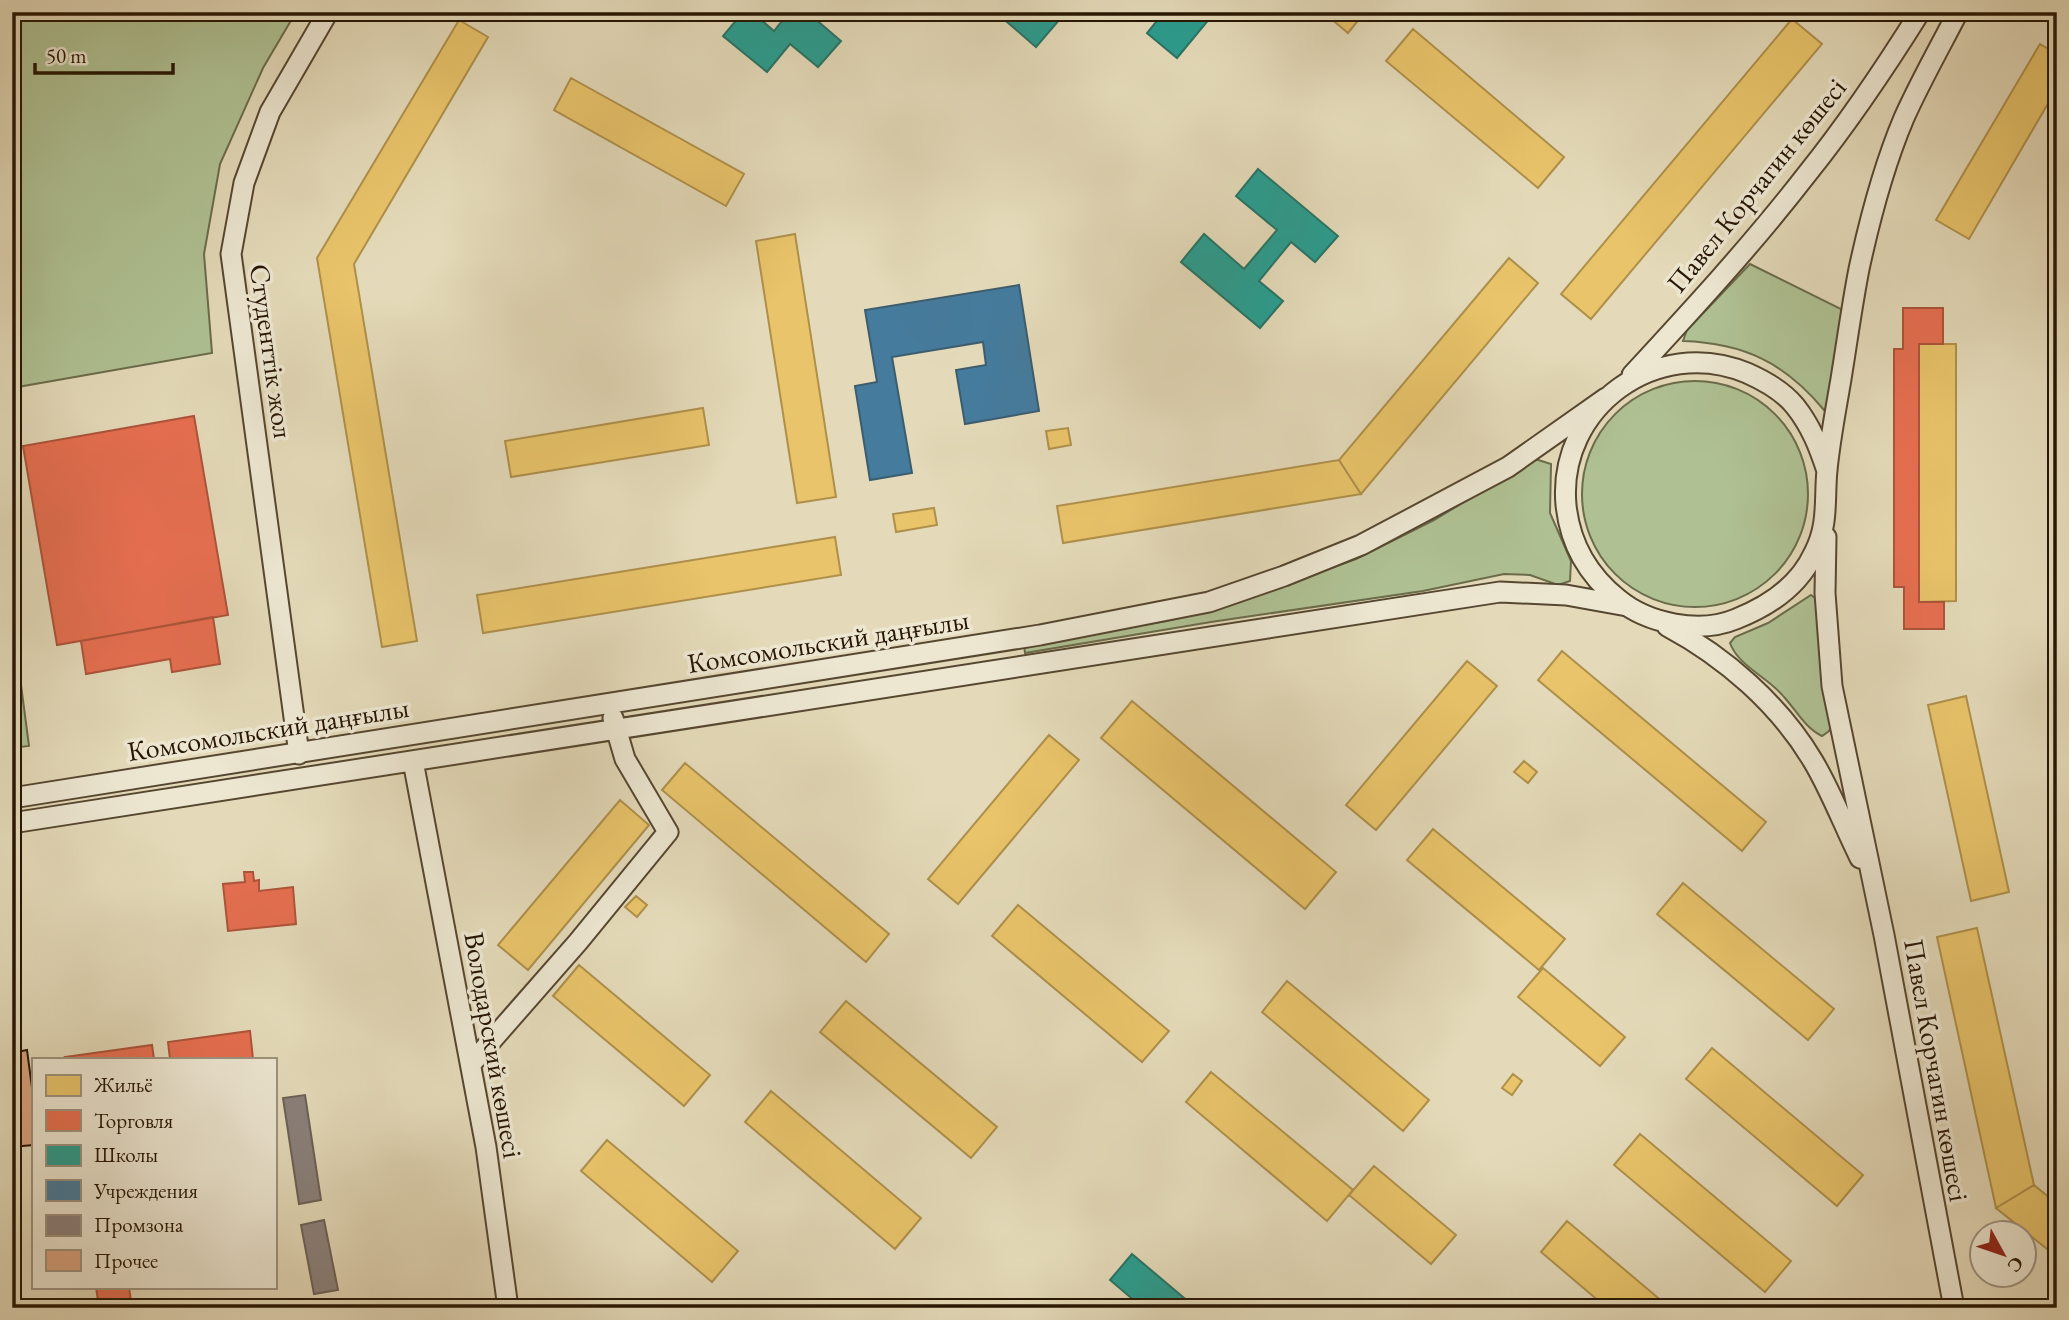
<svg xmlns="http://www.w3.org/2000/svg" width="2069" height="1320" font-family="'EB Garamond',serif">
<rect width="100%" height="100%" fill="#e4dab9"/>
<filter id="stains"><feTurbulence type="fractalNoise" baseFrequency=".00286" numOctaves="4"/><feColorMatrix values="0 0 0 0 .2 0 0 0 0 .09 0 0 0 0 .02 0 0 0 .5 -.17"/></filter>
<radialGradient id="worn" r=".72"><stop offset=".6" stop-color="#630" stop-opacity="0"/><stop offset="1" stop-color="#630" stop-opacity=".3"/></radialGradient>
<path fill="#afc193" stroke="#6b6c4b" stroke-width="2" d="M 12,12 L 296,12 L 263,68 L 220,164 L 204,254 L 212,353 L 12,388 Z
M 1750,264 L 1843,310 L 1832,407 L 1824,410 C 1785,363 1744,343 1683,341 L 1687,330 Z
M1582 494a113 113 0 1 1 226 0a113 113 0 1 1-226 0Z
M 1535,459 L 1551,464 L 1550,513 L 1571,561 L 1570,581 L 1558,585 L 1530,575 L 1504,574 L 1423,591 L 1211,622 L 1025,653 L 1024,645 L 1166,621 L 1217,609 L 1356,559 L 1434,520 Z
M 1811,595 L 1819,601 L 1832,725 L 1829,731 L 1822,736 C 1806,729 1796,710 1784,697 C 1769,678 1738,666 1730,643 L 1735,637 L 1768,623 Z
M 12,616 L 29,746 L 12,748 Z"/>
<path fill="#e9c46a" stroke="#af904b" stroke-width="2" d="M 1323,12 L 1365,12 L 1348,33 Z
M 1792,19 L 1822,44 L 1591,319 L 1561,294 Z
M 459,20 L 488,37 L 354,264 L 417,641 L 382,647 L 317,258 Z
M 1413,29 L 1564,157 L 1538,188 L 1386,61 Z
M 2040,44 L 2057,54 L 2057,88 L 1969,239 L 1936,220 Z
M 571,78 L 744,174 L 726,206 L 554,110 Z
M 795,234 L 836,497 L 797,503 L 756,241 Z
M 1509,258 L 1538,283 L 1361,494 L 1339,460 Z
M 1919,344 L 1956,344 L 1956,601 L 1919,602 Z
M 703,408 L 709,445 L 511,477 L 505,441 Z
M 1068,428 L 1071,445 L 1049,449 L 1046,431 Z
M 1339,460 L 1361,494 L 1063,543 L 1057,506 Z
M 934,508 L 937,525 L 896,532 L 893,514 Z
M 835,537 L 841,575 L 483,633 L 477,595 Z
M 1562,651 L 1766,822 L 1742,851 L 1538,680 Z
M 1467,661 L 1497,686 L 1376,830 L 1346,805 Z
M 1966,696 L 2009,892 L 1971,901 L 1928,705 Z
M 1132,701 L 1336,872 L 1305,909 L 1101,738 Z
M 1049,735 L 1079,760 L 958,904 L 928,879 Z
M 1524,761 L 1537,772 L 1528,783 L 1514,772 Z
M 685,763 L 889,934 L 866,962 L 662,790 Z
M 620,800 L 649,825 L 528,970 L 498,945 Z
M 1433,829 L 1565,939 L 1539,970 L 1407,860 Z
M 1683,883 L 1834,1009 L 1808,1040 L 1657,914 Z
M 636,896 L 647,905 L 637,917 L 625,907 Z
M 1018,905 L 1169,1031 L 1142,1062 L 992,936 Z
M 1977,928 L 2034,1185 L 1996,1208 L 1937,937 Z
M 579,965 L 710,1075 L 684,1106 L 553,996 Z
M 1543,968 L 1625,1037 L 1600,1066 L 1518,997 Z
M 1287,981 L 1429,1100 L 1403,1131 L 1262,1012 Z
M 846,1001 L 997,1127 L 971,1158 L 820,1032 Z
M 1712,1048 L 1863,1175 L 1837,1206 L 1686,1079 Z
M 1211,1072 L 1353,1190 L 1327,1221 L 1186,1102 Z
M 1513,1074 L 1522,1081 L 1512,1095 L 1502,1088 Z
M 771,1091 L 921,1218 L 895,1249 L 745,1122 Z
M 1640,1134 L 1791,1261 L 1765,1292 L 1614,1165 Z
M 607,1140 L 738,1251 L 712,1282 L 581,1171 Z
M 1374,1166 L 1456,1235 L 1431,1264 L 1349,1195 Z
M 2034,1185 L 2057,1204 L 2057,1257 L 1996,1208 Z
M 1567,1221 L 1670,1308 L 1607,1308 L 1541,1252 Z"/>
<path fill="#e76f51" stroke="#ad543a" stroke-width="2" d="M 1903,308 L 1943,308 L 1943,344 L 1919,344 L 1919,602 L 1944,602 L 1944,629 L 1904,629 L 1904,587 L 1894,587 L 1894,349 L 1903,349 Z
M 194,416 L 228,615 L 57,645 L 23,446 Z
M 213,617 L 220,664 L 172,672 L 170,659 L 86,674 L 81,641 Z
M 244,872 L 253,872 L 254,881 L 259,880 L 259,891 L 293,887 L 296,924 L 228,931 L 223,884 L 245,882 Z
M 250,1031 L 253,1059 L 170,1059 L 168,1042 Z
M 152,1045 L 154,1059 L 66,1059 L 65,1057 Z
M 96,1287 L 129,1287 L 132,1308 L 99,1308 Z"/>
<path fill="#2a9d8f" stroke="#297465" stroke-width="2" d="M 743,12 L 752,12 L 774,31 L 789,12 L 817,12 L 813,17 L 841,41 L 818,67 L 790,44 L 767,72 L 723,36 Z
M 1001,12 L 1066,12 L 1036,47 L 999,15 Z
M 1164,12 L 1215,12 L 1177,58 L 1147,33 Z
M 1258,169 L 1338,236 L 1315,262 L 1291,242 L 1259,281 L 1283,301 L 1260,328 L 1181,262 L 1204,234 L 1244,269 L 1277,230 L 1236,196 Z
M 1132,1254 L 1196,1308 L 1143,1308 L 1110,1280 Z"/>
<path fill="#457b9d" stroke="#3c5d6f" stroke-width="2" d="M 1019,285 L 1039,411 L 965,424 L 956,370 L 986,365 L 983,342 L 892,357 L 912,473 L 870,480 L 855,386 L 877,382 L 865,310 Z"/>
<path fill="#8a817c" stroke="#6c6158" stroke-width="2" d="M 305,1095 L 321,1200 L 299,1204 L 283,1098 Z
M 324,1220 L 338,1290 L 314,1294 L 301,1225 Z"/>
<path fill="#d9a480" stroke="#271603" stroke-width="2" d="M 27,1050 L 33,1095 L 33,1145 L 12,1147 L 12,1053 Z"/>
<g fill="none" stroke-linecap="round" stroke-linejoin="round">
<defs>
<path id="minor" d="M 1632,375 C 1692,310 1752,245 1807,174 C 1848,123 1885,68 1920,12
M 1827,471 C 1819,447 1811,426 1795,406 C 1783,391 1765,381 1747,373 C 1657,335 1557,407 1566,505 C 1570,544 1588,575 1618,599 C 1648,624 1700,634 1736,619 C 1769,606 1799,586 1814,553 C 1829,524 1824,500 1827,470 C 1830,439 1836,409 1841,379 C 1847,342 1852,305 1859,269 C 1870,218 1884,165 1904,118 C 1920,82 1940,47 1958,12
M 1826,537 L 1825,593 L 1832,686 L 1884,935 L 1954,1308
M 1667,626 C 1725,657 1779,704 1813,761 C 1831,791 1844,826 1860,858
M 299,754 L 231,254 L 244,183 L 270,112 L 328,12
M 413,761 L 486,1147 L 508,1308
M 12,798 L 1040,635 L 1209,602 L 1284,576 L 1361,545 L 1508,467 L 1606,398
M 12,823 L 1500,592 L 1566,595 L 1627,606
M 471,1064 L 578,942 L 668,832 L 625,759 L 613,718"/>
</defs>
<use href="#minor" stroke="#564730" stroke-width="23"/>
<use href="#minor" stroke="#ede7d2" stroke-width="19"/>
</g>
<g text-anchor="middle" dominant-baseline="central" stroke-width="7" stroke-linejoin="round" paint-order="stroke">
<g font-size="28" fill="#271603" stroke="#ede7d2">
<text transform="translate(1756 185) rotate(-51)">Павел Корчагин көшесі</text>
<text transform="translate(272 351) rotate(82)">Студенттік жол</text>
<text transform="translate(828 641) rotate(-9)">Комсомольский даңғылы</text>
<text transform="translate(268 729) rotate(-9)">Комсомольский даңғылы</text>
<text transform="translate(494 1045) rotate(80)">Володарский көшесі</text>
<text transform="translate(1937 1070) rotate(80)">Павел Корчагин көшесі</text>
</g>
</g>
<rect width="2069" height="1320" fill="none" stroke="#e4dab9" stroke-width="42"/>
<rect x="14" y="14" width="2041" height="1292" fill="none" stroke="#271603" stroke-width="3.5"/>
<rect x="21" y="21" width="2027" height="1278" fill="none" stroke="#271603" stroke-width="2"/>
<rect x="32" y="1058" width="245" height="231" fill="#ede7d2" stroke="#9e937f" stroke-width="2"/>
<rect x="46" y="1075" width="35" height="21" fill="#e9c46a" stroke="#9e937f" stroke-width="2"/>
<text x="94" y="1092" font-size="21" fill="#271603">Жильё</text>
<rect x="46" y="1110" width="35" height="21" fill="#e76f51" stroke="#9e937f" stroke-width="2"/>
<text x="94" y="1128" font-size="21" fill="#271603">Торговля</text>
<rect x="46" y="1145" width="35" height="21" fill="#2a9d8f" stroke="#9e937f" stroke-width="2"/>
<text x="94" y="1162" font-size="21" fill="#271603">Школы</text>
<rect x="46" y="1180" width="35" height="21" fill="#457b9d" stroke="#9e937f" stroke-width="2"/>
<text x="94" y="1198" font-size="21" fill="#271603">Учреждения</text>
<rect x="46" y="1215" width="35" height="21" fill="#8a817c" stroke="#9e937f" stroke-width="2"/>
<text x="94" y="1232" font-size="21" fill="#271603">Промзона</text>
<rect x="46" y="1250" width="35" height="21" fill="#d9a480" stroke="#9e937f" stroke-width="2"/>
<text x="94" y="1268" font-size="21" fill="#271603">Прочее</text>
<g transform="translate(2003 1254) rotate(130)"><circle r="33" fill="#ede7d2" stroke="#9e937f" stroke-width="2"/>
<path d="M0-5L12 26L0 18L-12 26Z" fill="#8f2418"/>
<text y="-10" font-size="19" font-weight="bold" text-anchor="middle" fill="#271603">С</text>
</g>
<path d="M35 63v10h138v-10" fill="none" stroke="#271603" stroke-width="3.5"/>
<text x="46" y="63" font-size="21" fill="#271603" stroke="#ede7d2" stroke-width="5" paint-order="stroke">50 m</text>
<rect width="100%" height="100%" filter="url(#stains)"/>
<rect width="100%" height="100%" fill="url(#worn)"/>
</svg>
